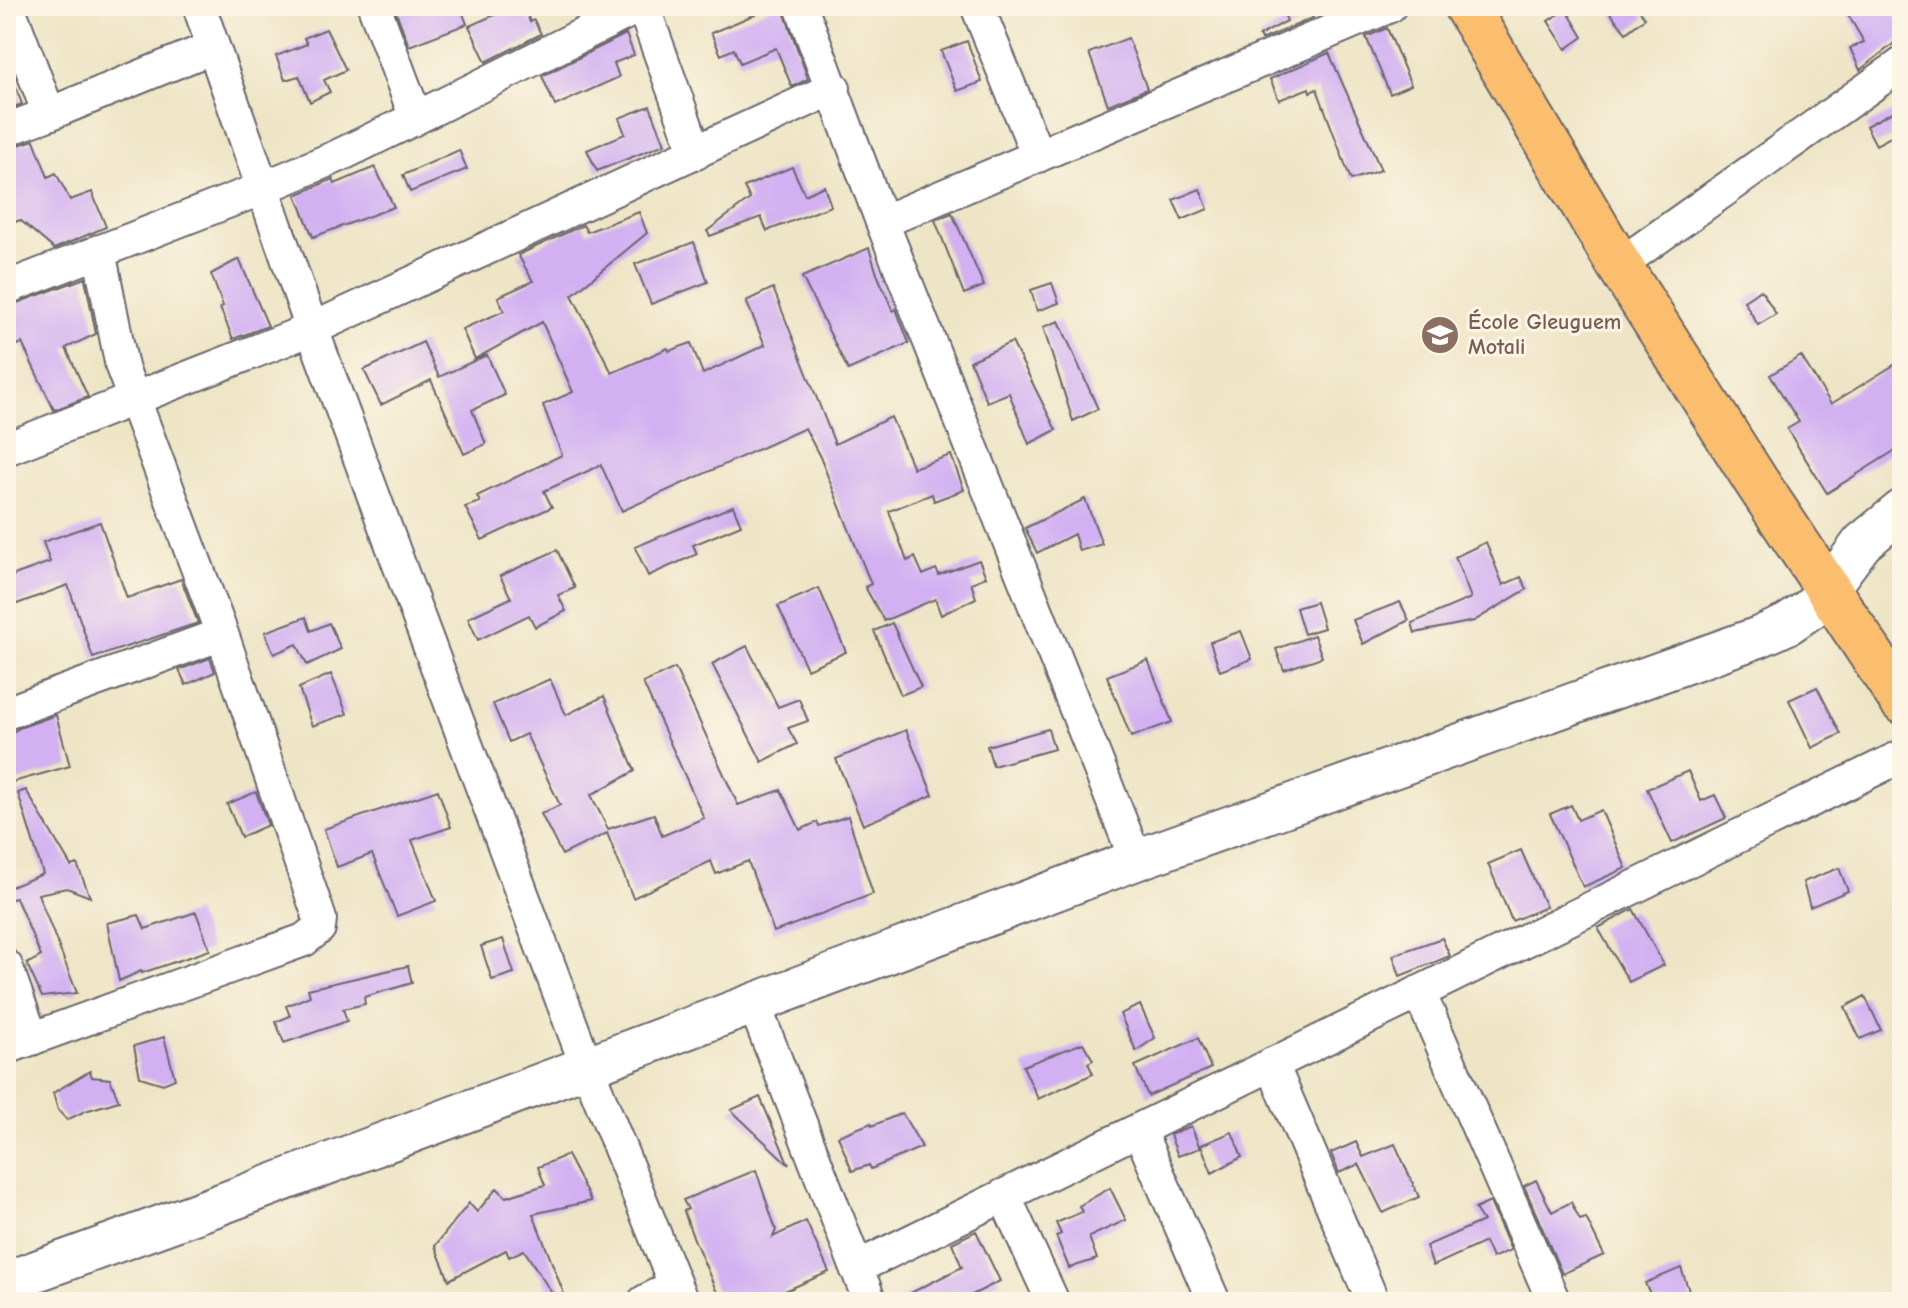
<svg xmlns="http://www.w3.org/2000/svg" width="1908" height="1308" font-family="'Comic Neue',sans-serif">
<rect width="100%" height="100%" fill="#fcf5e5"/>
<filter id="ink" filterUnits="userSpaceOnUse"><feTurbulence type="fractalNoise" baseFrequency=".0125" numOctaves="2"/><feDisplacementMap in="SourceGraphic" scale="16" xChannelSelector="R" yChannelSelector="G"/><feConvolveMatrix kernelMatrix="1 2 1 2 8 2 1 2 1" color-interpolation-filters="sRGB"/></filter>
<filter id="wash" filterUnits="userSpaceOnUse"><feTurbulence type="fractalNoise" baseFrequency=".006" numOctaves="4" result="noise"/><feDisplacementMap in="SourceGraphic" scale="32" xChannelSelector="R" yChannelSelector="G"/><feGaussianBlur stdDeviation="1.8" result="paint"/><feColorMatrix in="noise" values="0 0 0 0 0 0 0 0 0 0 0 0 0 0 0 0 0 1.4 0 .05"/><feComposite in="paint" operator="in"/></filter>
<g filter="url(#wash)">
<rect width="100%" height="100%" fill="#eee5c6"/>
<g id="blocks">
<path fill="#d2b0f2" d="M 403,6 L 460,6 L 467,24 L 409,46 L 395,9 Z
M 515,6 L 524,6 L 530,22 L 534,20 L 541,34 L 486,62 L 469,26 Z
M 775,6 L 782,6 L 808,79 L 792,87 L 776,48 L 740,63 L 734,49 L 721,55 L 711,33 Z
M 1605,6 L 1636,6 L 1645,18 L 1626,33 Z
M 1843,6 L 1884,6 L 1902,22 L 1902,37 L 1860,70 L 1850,48 L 1864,42 Z
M 1308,7 L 1313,18 L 1261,40 L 1259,36 L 1287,21 L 1285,16 Z
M 1566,9 L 1583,37 L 1566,49 L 1548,21 Z
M 1387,28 L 1411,85 L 1390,94 L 1366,37 Z
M 326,29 L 346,70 L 324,80 L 330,92 L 310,102 L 299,76 L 285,80 L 276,56 L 307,44 L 304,38 Z
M 626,34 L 634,55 L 614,63 L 619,77 L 555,106 L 542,76 Z
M 1128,38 L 1147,89 L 1108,105 L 1089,53 Z
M 967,41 L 982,82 L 957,91 L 941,51 Z
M 1329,53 L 1381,170 L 1351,180 L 1317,89 L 1310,92 L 1309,88 L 1279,100 L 1270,79 Z
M 6,69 L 9,69 L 22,104 L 6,110 Z
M 650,106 L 665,144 L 597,171 L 587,150 L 625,134 L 619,118 Z
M 1902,107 L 1902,131 L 1876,145 L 1866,126 Z
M 34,140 L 48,177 L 56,173 L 70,200 L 92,192 L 106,227 L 54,249 L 20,220 L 6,226 L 6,149 Z
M 459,150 L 467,169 L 410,192 L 403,175 Z
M 375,167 L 394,207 L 313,237 L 296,195 L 333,179 L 335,184 Z
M 792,167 L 805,195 L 824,186 L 831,206 L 767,231 L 761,217 L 710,236 L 707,231 L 750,199 L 744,187 Z
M 1200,189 L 1208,209 L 1182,220 L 1173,200 Z
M 639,212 L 647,233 L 572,295 L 612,373 L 668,348 L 669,351 L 691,343 L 703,374 L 765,345 L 746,301 L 773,288 L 835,444 L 891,417 L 913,468 L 951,455 L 964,490 L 934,501 L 932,494 L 889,511 L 907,561 L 915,557 L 923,575 L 936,569 L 939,575 L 979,560 L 986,577 L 971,583 L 976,598 L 941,615 L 935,599 L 884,621 L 865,587 L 871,584 L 820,457 L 805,428 L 622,511 L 601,465 L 544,491 L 552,507 L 482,540 L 465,507 L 480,502 L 477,496 L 562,455 L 543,405 L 573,392 L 542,322 L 475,359 L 462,329 L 504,311 L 498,297 L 533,281 L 518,255 L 583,225 L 587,232 Z
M 952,213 L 984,286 L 964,294 L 935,220 Z
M 694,242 L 708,282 L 651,304 L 635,264 Z
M 869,248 L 877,274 L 893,311 L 896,309 L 909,343 L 848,370 L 802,277 Z
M 239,259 L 268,326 L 233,339 L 220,308 L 223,306 L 211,274 Z
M 85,278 L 96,334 L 66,348 L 88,397 L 54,410 L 22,343 L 6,350 L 6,307 Z
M 1052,283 L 1059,303 L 1037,311 L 1031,290 Z
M 1761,290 L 1776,314 L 1758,325 L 1744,301 Z
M 1059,321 L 1098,409 L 1073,421 L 1043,327 Z
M 423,342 L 439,377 L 487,355 L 505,395 L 472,410 L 486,444 L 464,454 L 431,380 L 381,405 L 364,370 Z
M 1012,342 L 1056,430 L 1029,444 L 1009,393 L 987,402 L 970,361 Z
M 1801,356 L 1831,404 L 1902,360 L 1902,446 L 1827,493 L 1787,429 L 1799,422 L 1770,375 Z
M 1085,499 L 1102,544 L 1079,551 L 1074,534 L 1037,553 L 1025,528 Z
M 733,506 L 741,525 L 693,545 L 697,554 L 648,576 L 635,547 Z
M 100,522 L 127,598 L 181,579 L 198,623 L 93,658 L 68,585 L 6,608 L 6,578 L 50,562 L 43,542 Z
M 1486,542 L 1503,585 L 1521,577 L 1527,589 L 1474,621 L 1415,633 L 1412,623 L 1471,598 L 1455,557 Z
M 557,550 L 575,588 L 558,595 L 566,611 L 535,627 L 529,615 L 478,640 L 468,618 L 511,598 L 500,576 Z
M 819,588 L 846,652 L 807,669 L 778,606 Z
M 1316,602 L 1324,628 L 1304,634 L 1296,608 Z
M 1400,602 L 1409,620 L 1363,644 L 1353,620 Z
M 306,617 L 311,631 L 329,623 L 341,649 L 307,665 L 297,644 L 274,654 L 265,632 Z
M 892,623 L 921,687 L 901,695 L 874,631 Z
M 1241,631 L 1252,659 L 1220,671 L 1210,642 Z
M 1314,635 L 1322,657 L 1284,670 L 1276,649 Z
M 747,646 L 778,707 L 799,699 L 808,721 L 788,728 L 797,744 L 762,762 L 712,664 Z
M 210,658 L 215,672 L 186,685 L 179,670 Z
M 1148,660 L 1172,722 L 1131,737 L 1107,676 Z
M 675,668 L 738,805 L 781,790 L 800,830 L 817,822 L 819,826 L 848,816 L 873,894 L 774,932 L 748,861 L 716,874 L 711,861 L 633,898 L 607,833 L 562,855 L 541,814 L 560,805 L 526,734 L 509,742 L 493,704 L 550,679 L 566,715 L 604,696 L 635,771 L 591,795 L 608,829 L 654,814 L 662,836 L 704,818 L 643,683 Z
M 331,674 L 347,714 L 312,726 L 299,688 Z
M 1817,687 L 1841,734 L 1812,748 L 1789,700 Z
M 56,715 L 70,766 L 6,784 L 6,737 L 19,728 Z
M 1048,729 L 1054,749 L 993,766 L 987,746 Z
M 906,730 L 933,795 L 863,825 L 836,759 Z
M 1688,771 L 1701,801 L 1715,795 L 1726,818 L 1672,843 L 1647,789 Z
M 26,790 L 71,866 L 77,864 L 90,897 L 67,888 L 38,894 L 77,993 L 42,997 L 27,964 L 41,956 L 16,898 L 8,900 L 6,894 L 6,889 L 43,874 L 18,793 Z
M 438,790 L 451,827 L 412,840 L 436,901 L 397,916 L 372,854 L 337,867 L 324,829 Z
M 256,792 L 268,825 L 241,837 L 227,804 Z
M 1571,805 L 1578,820 L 1601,810 L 1626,868 L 1583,887 L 1550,814 Z
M 1521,850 L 1546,907 L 1512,921 L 1488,864 Z
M 1839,868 L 1848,891 L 1810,907 L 1803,882 Z
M 1633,909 L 1664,965 L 1629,982 L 1598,928 Z
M 196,912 L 210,950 L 142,973 L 141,971 L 119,981 L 107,923 L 139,915 L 145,929 Z
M 1442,938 L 1450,956 L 1400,976 L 1393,955 Z
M 503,939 L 514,973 L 492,980 L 481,946 Z
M 408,966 L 412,983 L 364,997 L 365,1004 L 343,1009 L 347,1021 L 284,1043 L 276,1022 L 290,1016 L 286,1006 L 310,996 L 308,989 Z
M 1865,996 L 1881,1030 L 1860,1039 L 1845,1007 Z
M 1140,1005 L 1155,1038 L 1136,1051 L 1120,1014 Z
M 164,1037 L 175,1079 L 163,1084 L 140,1077 L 134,1046 Z
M 1198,1038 L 1211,1068 L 1148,1096 L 1135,1066 Z
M 1083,1043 L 1093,1060 L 1088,1063 L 1093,1074 L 1038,1099 L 1023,1066 Z
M 90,1071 L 92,1077 L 110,1079 L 119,1101 L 85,1111 L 67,1120 L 58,1110 L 53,1093 Z
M 760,1097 L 789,1165 L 731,1110 Z
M 902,1113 L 922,1147 L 871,1169 L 869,1165 L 852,1171 L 838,1136 L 871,1123 L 872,1126 Z
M 1191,1126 L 1200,1148 L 1178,1156 L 1170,1135 Z
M 1232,1132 L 1242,1157 L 1212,1173 L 1201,1145 Z
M 1356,1142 L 1363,1157 L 1395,1144 L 1419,1197 L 1383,1213 L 1359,1164 L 1339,1173 L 1331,1153 Z
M 567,1155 L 591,1201 L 533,1214 L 564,1294 L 555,1298 L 524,1250 L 509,1257 L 506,1250 L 449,1280 L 435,1246 L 469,1203 L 477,1212 L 497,1188 L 506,1197 L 545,1185 L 538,1167 Z
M 756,1170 L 776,1230 L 773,1237 L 806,1221 L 829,1272 L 778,1294 L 783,1302 L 721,1302 L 691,1232 L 684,1211 L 688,1209 L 683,1200 Z
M 1536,1180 L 1552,1212 L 1571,1202 L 1580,1220 L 1586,1218 L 1604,1255 L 1562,1274 L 1524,1186 Z
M 1110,1188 L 1126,1220 L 1089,1237 L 1097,1259 L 1069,1268 L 1056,1236 L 1061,1234 L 1056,1223 L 1082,1212 L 1079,1206 Z
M 1490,1202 L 1511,1250 L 1492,1258 L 1485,1242 L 1433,1266 L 1426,1246 L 1483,1221 L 1475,1209 Z
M 976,1231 L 1000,1281 L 958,1302 L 893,1302 L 962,1267 L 952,1243 Z
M 1681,1268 L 1693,1302 L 1654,1302 L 1645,1283 Z"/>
</g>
</g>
<g filter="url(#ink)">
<use href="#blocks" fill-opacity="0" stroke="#69666c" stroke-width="2"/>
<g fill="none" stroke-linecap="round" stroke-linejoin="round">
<defs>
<path id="minor" d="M 199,6 L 312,329 L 421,624 L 587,1067 L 682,1302
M 643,6 L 696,153
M 801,6 L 882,222 L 1136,860
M 977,6 L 1038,156
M 49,114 L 213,47
M 416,118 L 640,6
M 6,130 L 49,114 L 8,6
M 882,222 L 1390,6
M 1619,265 L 1902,64
M 6,288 L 263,188 L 338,156 L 416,118 L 374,6
M 6,449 L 312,329 L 834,88
M 6,713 L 222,634
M 6,966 L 32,1039
M 1419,992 L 1554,1302
M 754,1004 L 870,1302
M 6,1048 L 304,940 L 319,928 L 320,919 L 222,634 L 122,367 L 99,251
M 1272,1064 L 1373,1302
M 1139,1130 L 1214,1302
M 1004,1195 L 1053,1302
M 856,1268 L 1902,756
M 644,1302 L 675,1285"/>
<path id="tertiary" d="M 6,1282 L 213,1207 L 1136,860 L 1759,637 L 1788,624 L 1810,609 L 1828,589 L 1862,543 L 1902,510"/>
<path id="primary" d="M 1466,6 L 1619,265 L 1756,481 L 1902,701"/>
</defs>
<use href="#minor" stroke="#69666c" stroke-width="36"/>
<use href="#tertiary" stroke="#69666c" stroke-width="44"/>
<use href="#primary" stroke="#69666c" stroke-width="48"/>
<use href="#minor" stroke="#fff" stroke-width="32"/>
<use href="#tertiary" stroke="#fff" stroke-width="40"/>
<use href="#primary" stroke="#fbbe6e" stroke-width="44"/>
</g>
</g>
<defs>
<symbol id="school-disc" viewBox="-11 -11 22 22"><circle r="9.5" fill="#8d6e63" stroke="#fcf5e5"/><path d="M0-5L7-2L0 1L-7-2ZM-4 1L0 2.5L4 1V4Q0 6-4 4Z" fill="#fff"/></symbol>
</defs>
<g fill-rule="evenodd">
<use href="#school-disc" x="1418" y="313" width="44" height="44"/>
</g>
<g text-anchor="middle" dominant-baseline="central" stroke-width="6" stroke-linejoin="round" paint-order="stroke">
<g font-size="22" font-weight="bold" fill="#785e54" stroke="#fcf5e5" text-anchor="start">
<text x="1468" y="322">École Gleuguem<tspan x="1468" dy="25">Motali</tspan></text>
</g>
</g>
<rect width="1908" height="1308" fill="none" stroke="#fcf5e5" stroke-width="32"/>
</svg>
